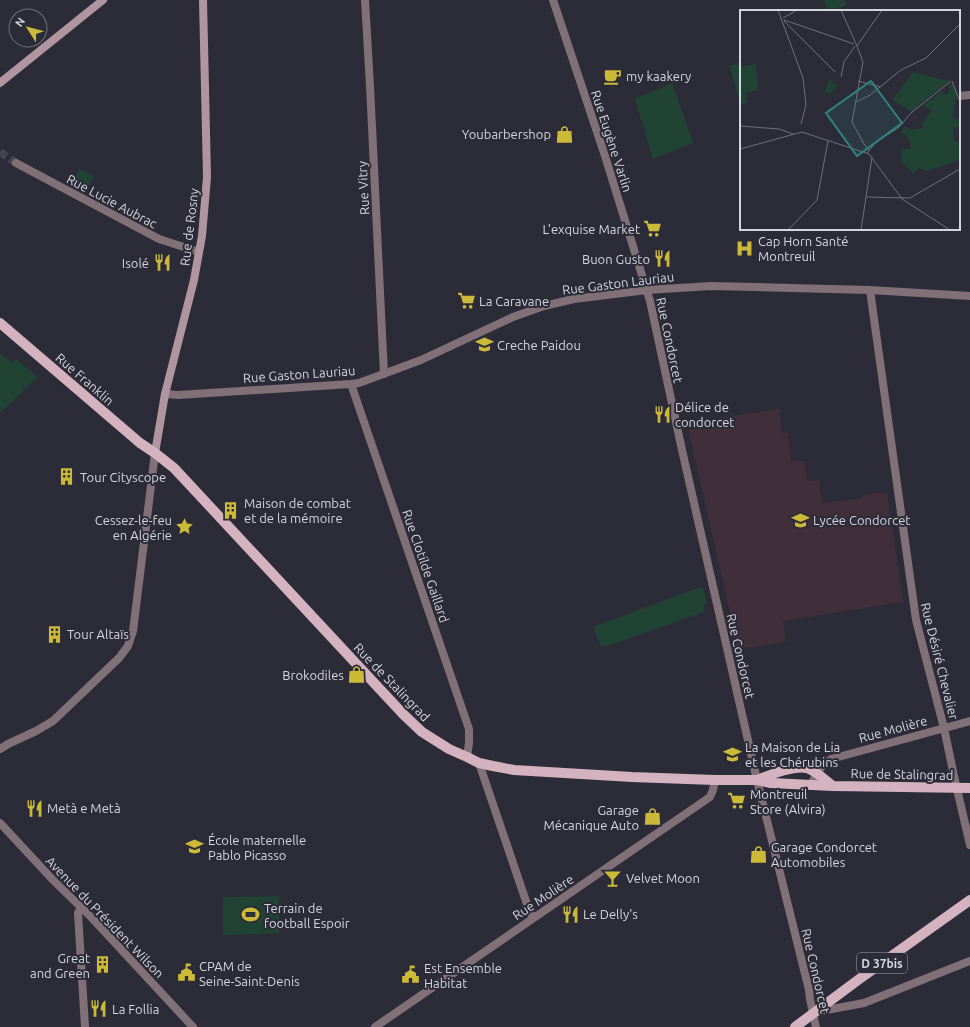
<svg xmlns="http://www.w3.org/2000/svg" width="970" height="1027" font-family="Ubuntu,sans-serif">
<rect width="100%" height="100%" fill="#2c2c39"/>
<path fill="#402f3a" d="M 779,409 L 782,433 L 788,433 L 791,461 L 804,461 L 807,481 L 819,480 L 822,503 L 863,498 L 863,495 L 887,492 L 903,602 L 783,621 L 786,642 L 738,649 L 687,423 Z"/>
<path fill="#214333" d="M 824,0 L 845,0 L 847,5 L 828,11 Z
M 741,62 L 741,107 L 730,66 Z
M 672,83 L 693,143 L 653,159 L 635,99 Z
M 79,169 L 95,176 L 85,191 L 72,185 Z
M 0,354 L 13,363 L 16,359 L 38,377 L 0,413 Z
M 698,588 L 703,588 L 707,604 L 703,605 L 704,612 L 616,643 L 601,647 L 593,627 Z
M 279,896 L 279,933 L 223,935 L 223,897 Z"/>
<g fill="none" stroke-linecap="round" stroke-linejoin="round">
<path stroke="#454552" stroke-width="8" stroke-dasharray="8 4" stroke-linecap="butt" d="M 0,152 L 16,163"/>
<path stroke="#817077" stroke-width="8" d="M 365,0 L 370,86 L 384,374
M 553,0 L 605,156 L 650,301 L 682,450 L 757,780 L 809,990 L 810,999 L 816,1027
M 959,96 L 970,95
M 16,163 L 159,239 L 199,252
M 870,290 L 916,620 L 944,728 L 954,776 L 970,845
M 351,384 L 469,729 L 469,743 L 467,757
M 165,394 L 178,395 L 351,384 L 359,383 L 421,360 L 513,317 L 544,306 L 574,299 L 647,290 L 711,286 L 870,290 L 970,296
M 0,749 L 8,744 L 36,731 L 53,721 L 119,658 L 128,646 L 133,631 L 136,607 L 155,453
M 479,763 L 529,910 L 533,918
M 811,785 C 817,772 820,767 831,759 L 970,721
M 0,823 L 53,880 L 92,918 L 193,1027
M 82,907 L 78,913 L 85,1027
M 816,1012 L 864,1003 L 970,961
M 375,1027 L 710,797 L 713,790 L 715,780"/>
<path stroke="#b095a0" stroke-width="8" d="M 0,83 L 103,0
M 155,453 L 165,394 L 194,280 L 202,236 L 207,177 L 203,0"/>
<path stroke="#d5b2c0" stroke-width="10" d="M 0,323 L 140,443 L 155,453 L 174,468 L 403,714 L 422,732 L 449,749 L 467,757 L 479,763 L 493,766 L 514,770 L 632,777 L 715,780 L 757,780 L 771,783 L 833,786 L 970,788
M 757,780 C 770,775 793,765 807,768 C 816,771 825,780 833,786
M 795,1027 L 858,980 L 970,900"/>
</g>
<defs>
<symbol id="cafe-bare" viewBox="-9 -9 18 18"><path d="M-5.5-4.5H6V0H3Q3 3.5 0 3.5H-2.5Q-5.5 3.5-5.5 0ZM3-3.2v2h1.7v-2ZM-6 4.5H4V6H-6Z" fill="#ccb938" stroke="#2c2c39" stroke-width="2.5" paint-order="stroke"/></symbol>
<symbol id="shop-bare" viewBox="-9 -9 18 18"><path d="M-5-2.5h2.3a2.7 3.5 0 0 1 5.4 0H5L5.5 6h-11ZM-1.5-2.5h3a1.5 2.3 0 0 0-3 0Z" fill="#ccb938" stroke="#2c2c39" stroke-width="2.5" paint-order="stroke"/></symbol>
<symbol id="supermarket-bare" viewBox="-9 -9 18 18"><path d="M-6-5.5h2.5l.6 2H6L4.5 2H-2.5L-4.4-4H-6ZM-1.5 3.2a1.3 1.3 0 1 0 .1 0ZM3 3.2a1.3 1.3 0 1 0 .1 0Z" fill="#ccb938" stroke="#2c2c39" stroke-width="2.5" paint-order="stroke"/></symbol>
<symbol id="hospital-bare" viewBox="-9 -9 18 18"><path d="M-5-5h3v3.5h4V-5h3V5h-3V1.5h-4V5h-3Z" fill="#ccb938" stroke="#2c2c39" stroke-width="2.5" paint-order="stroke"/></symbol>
<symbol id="restaurant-bare" viewBox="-9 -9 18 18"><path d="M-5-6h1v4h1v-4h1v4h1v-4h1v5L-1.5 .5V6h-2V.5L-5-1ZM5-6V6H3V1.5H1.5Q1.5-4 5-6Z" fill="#ccb938" stroke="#2c2c39" stroke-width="2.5" paint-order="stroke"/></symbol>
<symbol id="school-bare" viewBox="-9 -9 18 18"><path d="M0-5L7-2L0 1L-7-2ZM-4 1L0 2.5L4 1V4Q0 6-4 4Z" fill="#ccb938" stroke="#2c2c39" stroke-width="2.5" paint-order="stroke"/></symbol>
<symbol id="building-bare" viewBox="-9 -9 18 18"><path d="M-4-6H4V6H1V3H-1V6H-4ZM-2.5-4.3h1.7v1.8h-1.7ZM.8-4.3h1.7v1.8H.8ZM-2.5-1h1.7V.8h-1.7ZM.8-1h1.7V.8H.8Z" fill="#ccb938" stroke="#2c2c39" stroke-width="2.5" paint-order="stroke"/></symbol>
<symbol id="sight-bare" viewBox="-9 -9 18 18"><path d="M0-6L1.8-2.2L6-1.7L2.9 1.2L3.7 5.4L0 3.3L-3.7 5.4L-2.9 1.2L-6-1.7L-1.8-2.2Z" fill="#ccb938" stroke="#2c2c39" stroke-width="2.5" paint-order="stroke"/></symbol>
<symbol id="bar-bare" viewBox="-9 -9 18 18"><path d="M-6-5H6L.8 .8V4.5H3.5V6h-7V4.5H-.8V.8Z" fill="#ccb938" stroke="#2c2c39" stroke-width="2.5" paint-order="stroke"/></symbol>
<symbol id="stadium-bare" viewBox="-9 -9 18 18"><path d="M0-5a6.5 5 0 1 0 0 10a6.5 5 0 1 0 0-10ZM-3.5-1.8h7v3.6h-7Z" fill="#ccb938" stroke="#2c2c39" stroke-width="2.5" paint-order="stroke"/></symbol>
<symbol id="civic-bare" viewBox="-9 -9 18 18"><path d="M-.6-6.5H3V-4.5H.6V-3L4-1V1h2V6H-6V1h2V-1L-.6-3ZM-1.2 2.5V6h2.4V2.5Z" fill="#ccb938" stroke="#2c2c39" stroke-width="2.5" paint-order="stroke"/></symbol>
</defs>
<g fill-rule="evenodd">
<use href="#cafe-bare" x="600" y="64" width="25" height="25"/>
<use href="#shop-bare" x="552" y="122" width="25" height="25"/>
<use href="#supermarket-bare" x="640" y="216" width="25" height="25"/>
<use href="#hospital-bare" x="732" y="236" width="25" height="25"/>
<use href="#restaurant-bare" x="650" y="246" width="25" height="25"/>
<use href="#restaurant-bare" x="150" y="250" width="25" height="25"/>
<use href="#supermarket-bare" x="454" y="288" width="25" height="25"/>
<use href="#school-bare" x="472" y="332" width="25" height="25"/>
<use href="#restaurant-bare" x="650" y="402" width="25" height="25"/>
<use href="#building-bare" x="54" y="464" width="25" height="25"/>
<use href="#building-bare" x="218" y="498" width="25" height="25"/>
<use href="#school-bare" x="788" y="508" width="25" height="25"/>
<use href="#sight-bare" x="172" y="514" width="25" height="25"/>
<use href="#building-bare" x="42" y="622" width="25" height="25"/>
<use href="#shop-bare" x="344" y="662" width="25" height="25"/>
<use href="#school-bare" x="720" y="742" width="25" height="25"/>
<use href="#supermarket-bare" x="724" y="788" width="25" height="25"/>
<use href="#restaurant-bare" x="22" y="796" width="25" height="25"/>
<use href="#shop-bare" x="640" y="804" width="25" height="25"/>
<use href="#school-bare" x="182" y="834" width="25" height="25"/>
<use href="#shop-bare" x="746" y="842" width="25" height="25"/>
<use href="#bar-bare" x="600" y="866" width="25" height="25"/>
<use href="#restaurant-bare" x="558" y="902" width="25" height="25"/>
<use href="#stadium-bare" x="238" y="902" width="25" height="25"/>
<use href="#building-bare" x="90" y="952" width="25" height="25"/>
<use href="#civic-bare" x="174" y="960" width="25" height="25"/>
<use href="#civic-bare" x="398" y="962" width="25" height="25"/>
<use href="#restaurant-bare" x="86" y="996" width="25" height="25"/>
</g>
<g text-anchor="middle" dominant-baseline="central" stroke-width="4" stroke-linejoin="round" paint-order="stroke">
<rect fill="#2c2c39" stroke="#a2a2ac" stroke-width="1" x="857" y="953" width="50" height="20" rx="3"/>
<g font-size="12" font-weight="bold" fill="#d4d5de">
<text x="882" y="963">D 37bis</text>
</g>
<g font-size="13" fill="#d4d5de" stroke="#2c2c39" text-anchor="start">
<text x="626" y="76">my kaakery</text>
<text x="551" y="134" text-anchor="end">Youbarbershop</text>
<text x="640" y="229" text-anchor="end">L'exquise Market</text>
<text x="758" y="241">Cap Horn Santé<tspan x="758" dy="15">Montreuil</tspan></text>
<text x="650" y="259" text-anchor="end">Buon Gusto</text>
<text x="149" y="263" text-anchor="end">Isolé</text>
<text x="479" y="301">La Caravane</text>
<text x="497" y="345">Creche Paidou</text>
<text x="675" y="407">Délice de<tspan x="675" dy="15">condorcet</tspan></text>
<text x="80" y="477">Tour Cityscope</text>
<text x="244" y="503">Maison de combat<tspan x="244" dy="15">et de la mémoire</tspan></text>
<text x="172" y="520" text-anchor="end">Cessez-le-feu<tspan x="172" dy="15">en Algérie</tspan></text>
<text x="813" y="520">Lycée Condorcet</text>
<text x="67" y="634">Tour Altaïs</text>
<text x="344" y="675" text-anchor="end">Brokodiles</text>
<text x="745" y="747">La Maison de Lia<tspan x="745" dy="15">et les Chérubins</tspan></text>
<text x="750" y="794">Montreuil<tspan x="750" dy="15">Store (Alvira)</tspan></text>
<text x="47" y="808">Metà e Metà</text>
<text x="639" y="810" text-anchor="end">Garage<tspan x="639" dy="15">Mécanique Auto</tspan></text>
<text x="208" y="840">École maternelle<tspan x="208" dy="15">Pablo Picasso</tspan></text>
<text x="771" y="847">Garage Condorcet<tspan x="771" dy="15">Automobiles</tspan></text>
<text x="626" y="878">Velvet Moon</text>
<text x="264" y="908">Terrain de<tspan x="264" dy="15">football Espoir</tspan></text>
<text x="583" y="914">Le Delly's</text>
<text x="90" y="958" text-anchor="end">Great<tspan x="90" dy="15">and Green</tspan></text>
<text x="199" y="966">CPAM de<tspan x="199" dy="15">Seine-Saint-Denis</tspan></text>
<text x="424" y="968">Est Ensemble<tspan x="424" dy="15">Habitat</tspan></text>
<text x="112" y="1009">La Follia</text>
</g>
<g font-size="13" fill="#d4d5de" stroke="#2c2c39">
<text transform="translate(612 141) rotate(72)">Rue Eugène Varlin</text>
<text transform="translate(363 188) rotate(-93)">Rue Vitry</text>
<text transform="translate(112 201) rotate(28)">Rue Lucie Aubrac</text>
<text transform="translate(189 227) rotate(-83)">Rue de Rosny</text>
<text transform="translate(618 283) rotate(-7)">Rue Gaston Lauriau</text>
<text transform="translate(670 340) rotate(78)">Rue Condorcet</text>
<text transform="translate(299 374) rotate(-4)">Rue Gaston Lauriau</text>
<text transform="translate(85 379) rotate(41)">Rue Franklin</text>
<text transform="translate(426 566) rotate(71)">Rue Clotilde Gaillard</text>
<text transform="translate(741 656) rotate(77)">Rue Condorcet</text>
<text transform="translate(940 661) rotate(76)">Rue Désiré Chevalier</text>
<text transform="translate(392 682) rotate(46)">Rue de Stalingrad</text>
<text transform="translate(893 729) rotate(-15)">Rue Molière</text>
<text transform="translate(902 774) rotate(1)">Rue de Stalingrad</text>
<text transform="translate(543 897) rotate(-34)">Rue Molière</text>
<text transform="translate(105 917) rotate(46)">Avenue du Président Wilson</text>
<text transform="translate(816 971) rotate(77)">Rue Condorcet</text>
</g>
</g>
<g transform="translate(740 10)">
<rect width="220" height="220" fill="#2c2c39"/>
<path d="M 16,54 L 18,80 L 6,83 L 7,92 L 0,95 L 0,57 ZM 173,62 L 209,71 L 171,102 L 153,90 ZM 89,70 L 97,75 L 91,83 L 84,83 ZM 212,74 L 217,84 L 212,107 L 220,110 L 220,116 L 213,119 L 214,130 L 220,133 L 220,150 L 187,161 L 179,158 L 173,164 L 161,151 L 162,139 L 169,139 L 171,135 L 167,126 L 161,122 L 165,116 L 170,120 L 183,118 L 183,115 L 178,111 L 183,112 L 192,100 L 183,96 L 202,81 L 206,85 L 208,84 L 210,79 L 208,76 Z" fill="#214333"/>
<path fill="none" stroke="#6f707b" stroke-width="1" d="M 38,0 L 63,68 L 66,95 L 61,114M 101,0 L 117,36M 43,8 L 57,0M 44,10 L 114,34M 44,11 L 95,62M 117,36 L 123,52 L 112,112 L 123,132M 117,36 L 142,0M 101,67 L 104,52 L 115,36M 118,71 L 141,77M 212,71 L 220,92M 116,92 L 130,85 L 161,60 L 186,48 L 220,14M 0,116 L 39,119 L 53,124M 122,131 L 129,141M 0,139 L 62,122 L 129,144 L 162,189 L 210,220M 127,143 L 136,132 L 158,118 L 171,103 L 211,71M 126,187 L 170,188 L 220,159M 48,220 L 77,190 L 88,131M 121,220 L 132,147"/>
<path fill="#2d847f" fill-opacity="0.15" stroke="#2d847f" stroke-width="2" d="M 131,71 L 162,113 L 117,146 L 86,103 Z"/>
<rect width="220" height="220" fill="none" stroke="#d4d5de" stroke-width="2"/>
</g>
<g transform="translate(28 28) rotate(306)"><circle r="19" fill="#2c2c39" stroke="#6f707b"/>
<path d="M0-3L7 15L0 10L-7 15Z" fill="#ccb938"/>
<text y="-6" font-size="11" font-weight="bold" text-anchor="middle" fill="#d4d5de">N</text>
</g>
</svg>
